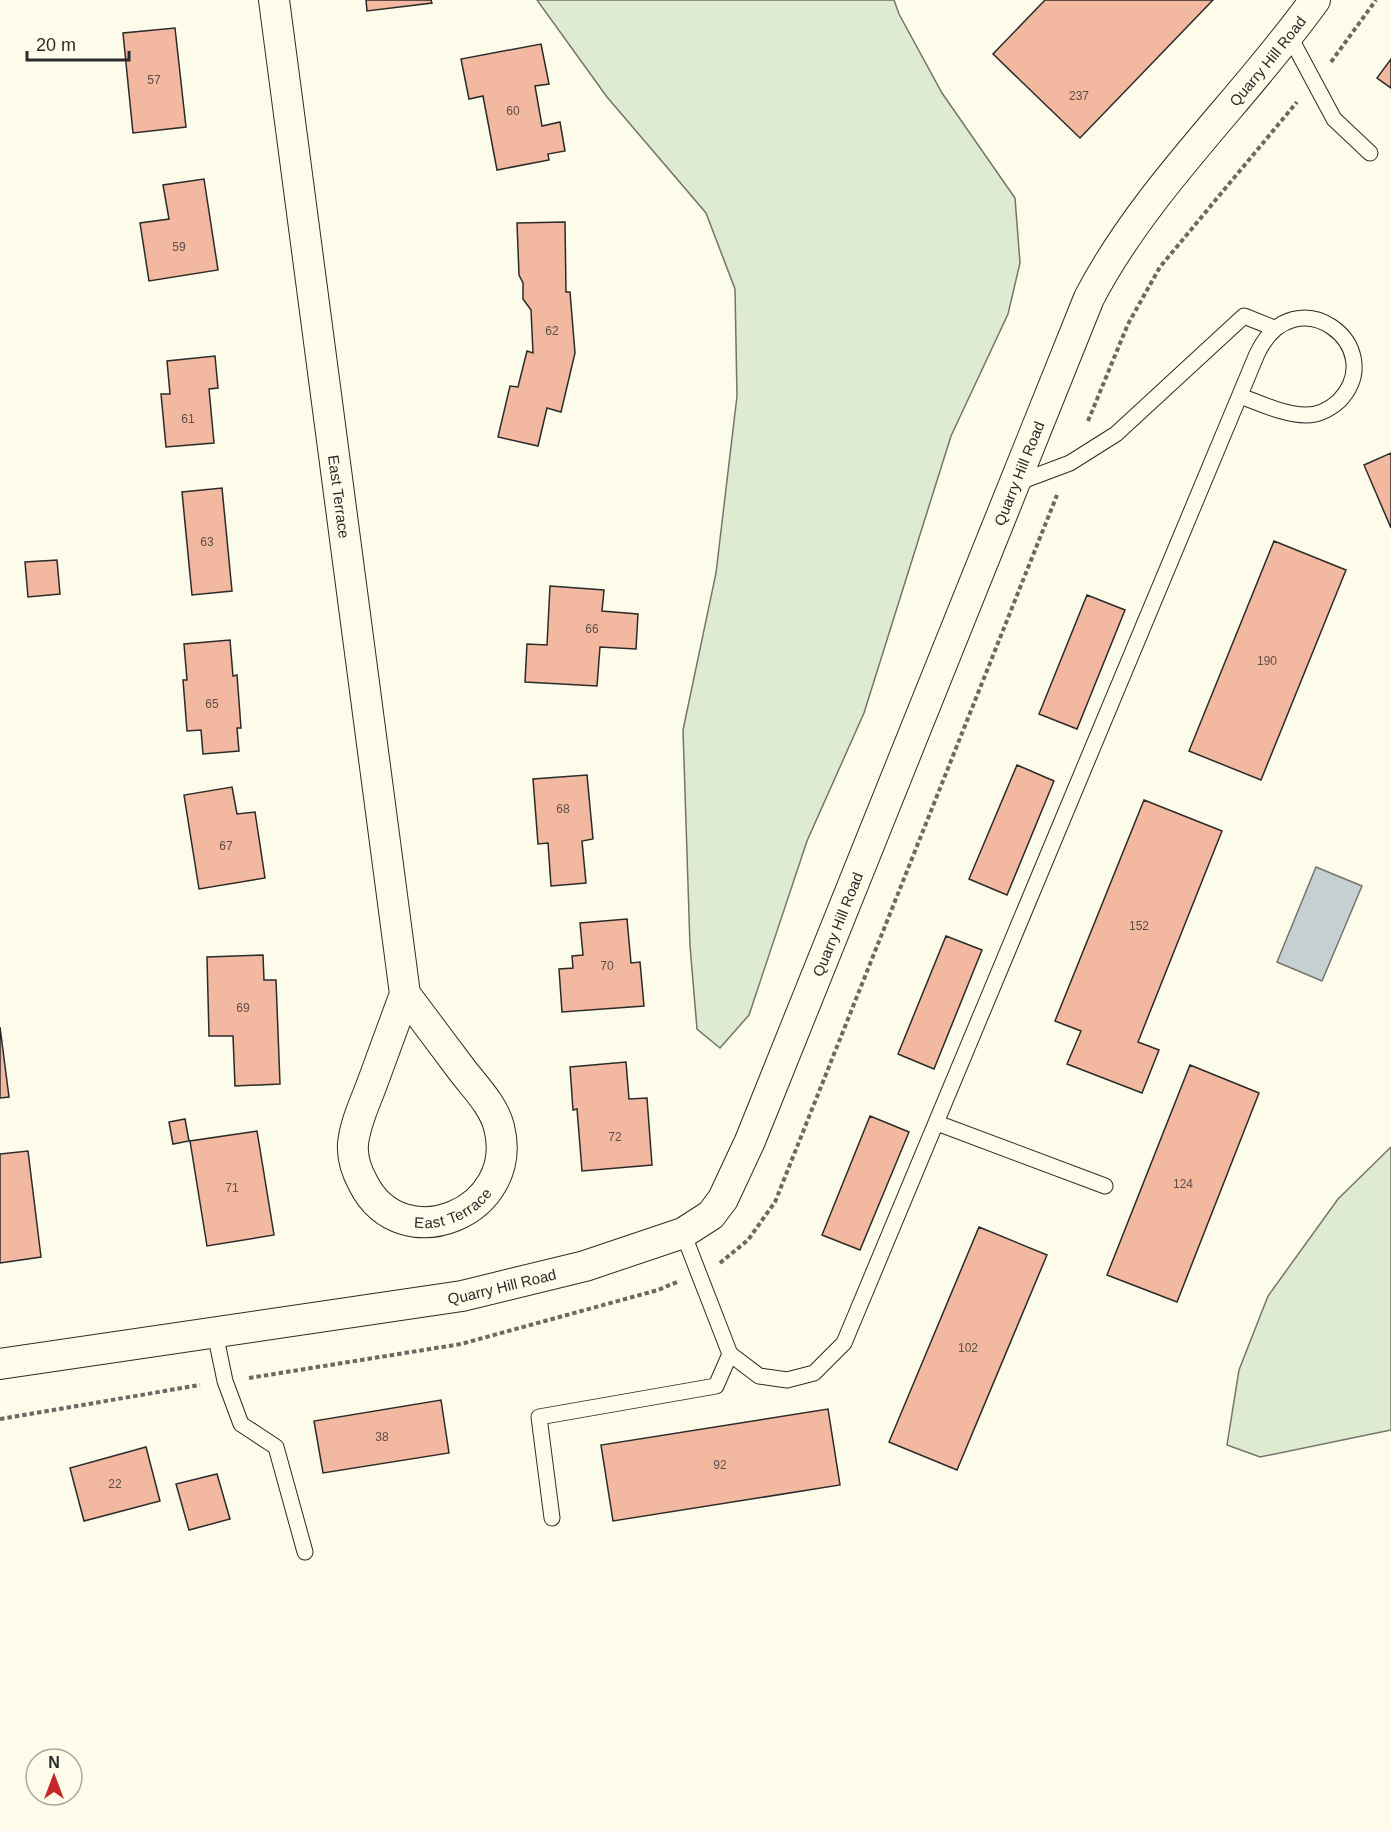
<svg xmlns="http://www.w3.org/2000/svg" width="1391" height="1831" font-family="Helvetica,sans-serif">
<rect width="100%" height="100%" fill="#fdfbea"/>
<path fill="#deebd1" stroke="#74746e" stroke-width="1.5" d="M 537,0 L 894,0 L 899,14 L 942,93 L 1015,198 L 1020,263 L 1008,314 L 951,436 L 864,713 L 807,841 L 749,1015 L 720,1048 L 697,1029 L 690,946 L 683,730 L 716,573 L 737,396 L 735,289 L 706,213 L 607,97 Z
M 1391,1147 L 1391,1430 L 1260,1457 L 1227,1445 L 1239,1370 L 1268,1296 L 1338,1199 Z"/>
<path fill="#c7d0d0" stroke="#74746e" stroke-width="1.5" d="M 1316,867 L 1362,886 L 1322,981 L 1277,962 Z"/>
<path fill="#f2b8a0" stroke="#2b2b2b" stroke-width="1.5" d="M 366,0 L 431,0 L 432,3 L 367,11 Z
M 1045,0 L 1213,0 L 1080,138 L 993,54 Z
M 175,28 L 186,127 L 133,133 L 123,33 Z
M 541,44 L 549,84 L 535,86 L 542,126 L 560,122 L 565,151 L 548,154 L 549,160 L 497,170 L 483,96 L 469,99 L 461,59 Z
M 1391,59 L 1391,88 L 1377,78 Z
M 204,179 L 218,270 L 149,281 L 140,223 L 169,219 L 163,185 Z
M 565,222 L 566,292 L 570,292 L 575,353 L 561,412 L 547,408 L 538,446 L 498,437 L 510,386 L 518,387 L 527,351 L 533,353 L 531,310 L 523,299 L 523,283 L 519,275 L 517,223 Z
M 215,356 L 218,388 L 209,389 L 214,443 L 166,447 L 161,394 L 170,394 L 167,361 Z
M 1391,453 L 1391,528 L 1364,465 Z
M 222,488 L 232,591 L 192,595 L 182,492 Z
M 1274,541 L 1346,570 L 1261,780 L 1189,751 Z
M 57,560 L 60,594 L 28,597 L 25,562 Z
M 550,586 L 604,590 L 602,611 L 638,614 L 636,649 L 600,647 L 597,686 L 525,682 L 527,644 L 547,645 Z
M 1087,595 L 1125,610 L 1077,729 L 1039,714 Z
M 230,640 L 233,676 L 237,675 L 241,728 L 237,728 L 239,751 L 203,754 L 201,730 L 187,731 L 183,680 L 187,680 L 184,644 Z
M 1017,765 L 1054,781 L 1007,895 L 969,879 Z
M 587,775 L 593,839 L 582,841 L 586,883 L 551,886 L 548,843 L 538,844 L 533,779 Z
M 232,787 L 237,814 L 255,812 L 265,878 L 199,889 L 184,795 Z
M 1144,800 L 1222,831 L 1138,1042 L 1159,1050 L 1142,1093 L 1067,1064 L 1081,1031 L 1055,1021 Z
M 627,919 L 631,963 L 640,962 L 644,1006 L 562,1012 L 559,969 L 573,968 L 572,956 L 583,955 L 580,923 Z
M 946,936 L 982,950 L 934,1069 L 898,1054 Z
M 263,955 L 264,980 L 276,980 L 280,1084 L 235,1086 L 233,1036 L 209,1036 L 207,957 Z
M 0,1027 L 9,1097 L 0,1098 Z
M 626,1062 L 629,1099 L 647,1098 L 652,1165 L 582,1171 L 577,1109 L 573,1110 L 570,1067 Z
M 1190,1065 L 1259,1093 L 1177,1302 L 1107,1275 Z
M 870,1116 L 909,1132 L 860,1250 L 822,1235 Z
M 185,1119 L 189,1141 L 173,1144 L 169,1122 Z
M 257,1131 L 274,1235 L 207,1246 L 190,1141 Z
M 28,1151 L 41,1257 L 0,1263 L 0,1154 Z
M 979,1227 L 1047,1255 L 957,1470 L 889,1442 Z
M 441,1400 L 449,1453 L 323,1473 L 314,1421 Z
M 828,1409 L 840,1485 L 613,1521 L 601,1445 Z
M 146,1447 L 160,1501 L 84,1521 L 70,1468 Z
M 217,1474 L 230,1519 L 189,1530 L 176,1484 Z"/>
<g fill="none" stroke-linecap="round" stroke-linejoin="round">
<defs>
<path id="service" d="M 1289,35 L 1334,119 L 1370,153
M 1014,484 L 1070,463 L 1116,434 L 1244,316 L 1274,328
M 937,1123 L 1105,1186
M 683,1233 L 730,1354 L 759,1376 L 787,1380 L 814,1373 L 844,1343 L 1257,354 C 1295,273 1391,347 1339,401 C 1330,409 1318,415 1306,415 C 1284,415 1260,403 1240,396
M 215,1333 L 225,1381 L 241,1424 L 276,1447 L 305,1552
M 552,1518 L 539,1417 L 716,1386 L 730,1354"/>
<g id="minor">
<path id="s1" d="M 274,0 L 405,994 C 394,1024 383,1054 372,1084 C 365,1103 355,1123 353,1144 C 352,1157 357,1172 363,1183 C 402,1261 521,1212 499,1127 C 494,1106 475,1087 462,1070 C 443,1045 424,1019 405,994"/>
<path id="s2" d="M 0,1364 L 462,1296 L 585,1266 L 683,1233 L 711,1215 L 723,1199 L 750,1141 L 1089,298 C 1145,190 1244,99 1315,0"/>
</g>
</defs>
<use href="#service" stroke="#2b2b2b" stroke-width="17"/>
<use href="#minor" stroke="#2b2b2b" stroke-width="32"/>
<path stroke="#6a6964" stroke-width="4" stroke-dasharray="4.5 3" stroke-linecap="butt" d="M 1331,62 L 1376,0
M 1088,421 L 1128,324 L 1160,267 L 1297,102
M 720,1263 L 748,1240 L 775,1202 L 1057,495
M 249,1378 L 461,1344 L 658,1290 L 677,1282
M 0,1419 L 200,1385"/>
<use href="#service" stroke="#fdfbea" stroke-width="15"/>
<use href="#minor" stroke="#fdfbea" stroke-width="30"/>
</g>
<g text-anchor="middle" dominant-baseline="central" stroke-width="4.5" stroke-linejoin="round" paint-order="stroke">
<g font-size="12" fill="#5d4e48">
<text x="154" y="80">57</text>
<text x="1079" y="96">237</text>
<text x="513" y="111">60</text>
<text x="179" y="247">59</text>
<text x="552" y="331">62</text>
<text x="188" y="419">61</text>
<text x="207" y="542">63</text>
<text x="592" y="629">66</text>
<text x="1267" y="661">190</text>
<text x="212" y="704">65</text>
<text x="563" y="809">68</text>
<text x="226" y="846">67</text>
<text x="1139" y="926">152</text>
<text x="607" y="966">70</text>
<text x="243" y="1008">69</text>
<text x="615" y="1137">72</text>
<text x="1183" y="1184">124</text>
<text x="232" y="1188">71</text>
<text x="968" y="1348">102</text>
<text x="382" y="1437">38</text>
<text x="720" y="1465">92</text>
<text x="115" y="1484">22</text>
</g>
<g font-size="15" fill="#2b2b2b" stroke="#fdfbea">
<text stroke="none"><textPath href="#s2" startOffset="2020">Quarry Hill Road</textPath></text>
<text stroke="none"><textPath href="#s2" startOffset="1534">Quarry Hill Road</textPath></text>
<text stroke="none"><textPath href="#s1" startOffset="501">East Terrace</textPath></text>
<text stroke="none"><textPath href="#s2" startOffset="1048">Quarry Hill Road</textPath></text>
<text stroke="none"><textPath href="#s1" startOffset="1311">East Terrace</textPath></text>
<text stroke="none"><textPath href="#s2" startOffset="508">Quarry Hill Road</textPath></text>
</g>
</g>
<g transform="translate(54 1777)"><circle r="28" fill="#fdfbea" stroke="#a9a89e" stroke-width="1.5"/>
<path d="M0-4.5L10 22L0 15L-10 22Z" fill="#c62828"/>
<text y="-9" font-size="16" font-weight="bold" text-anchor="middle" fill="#2b2b2b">N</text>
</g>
<path d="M27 51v9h102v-9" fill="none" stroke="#2b2b2b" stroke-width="3"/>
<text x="36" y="51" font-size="18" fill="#2b2b2b" stroke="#fdfbea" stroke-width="4.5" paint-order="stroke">20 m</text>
</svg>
